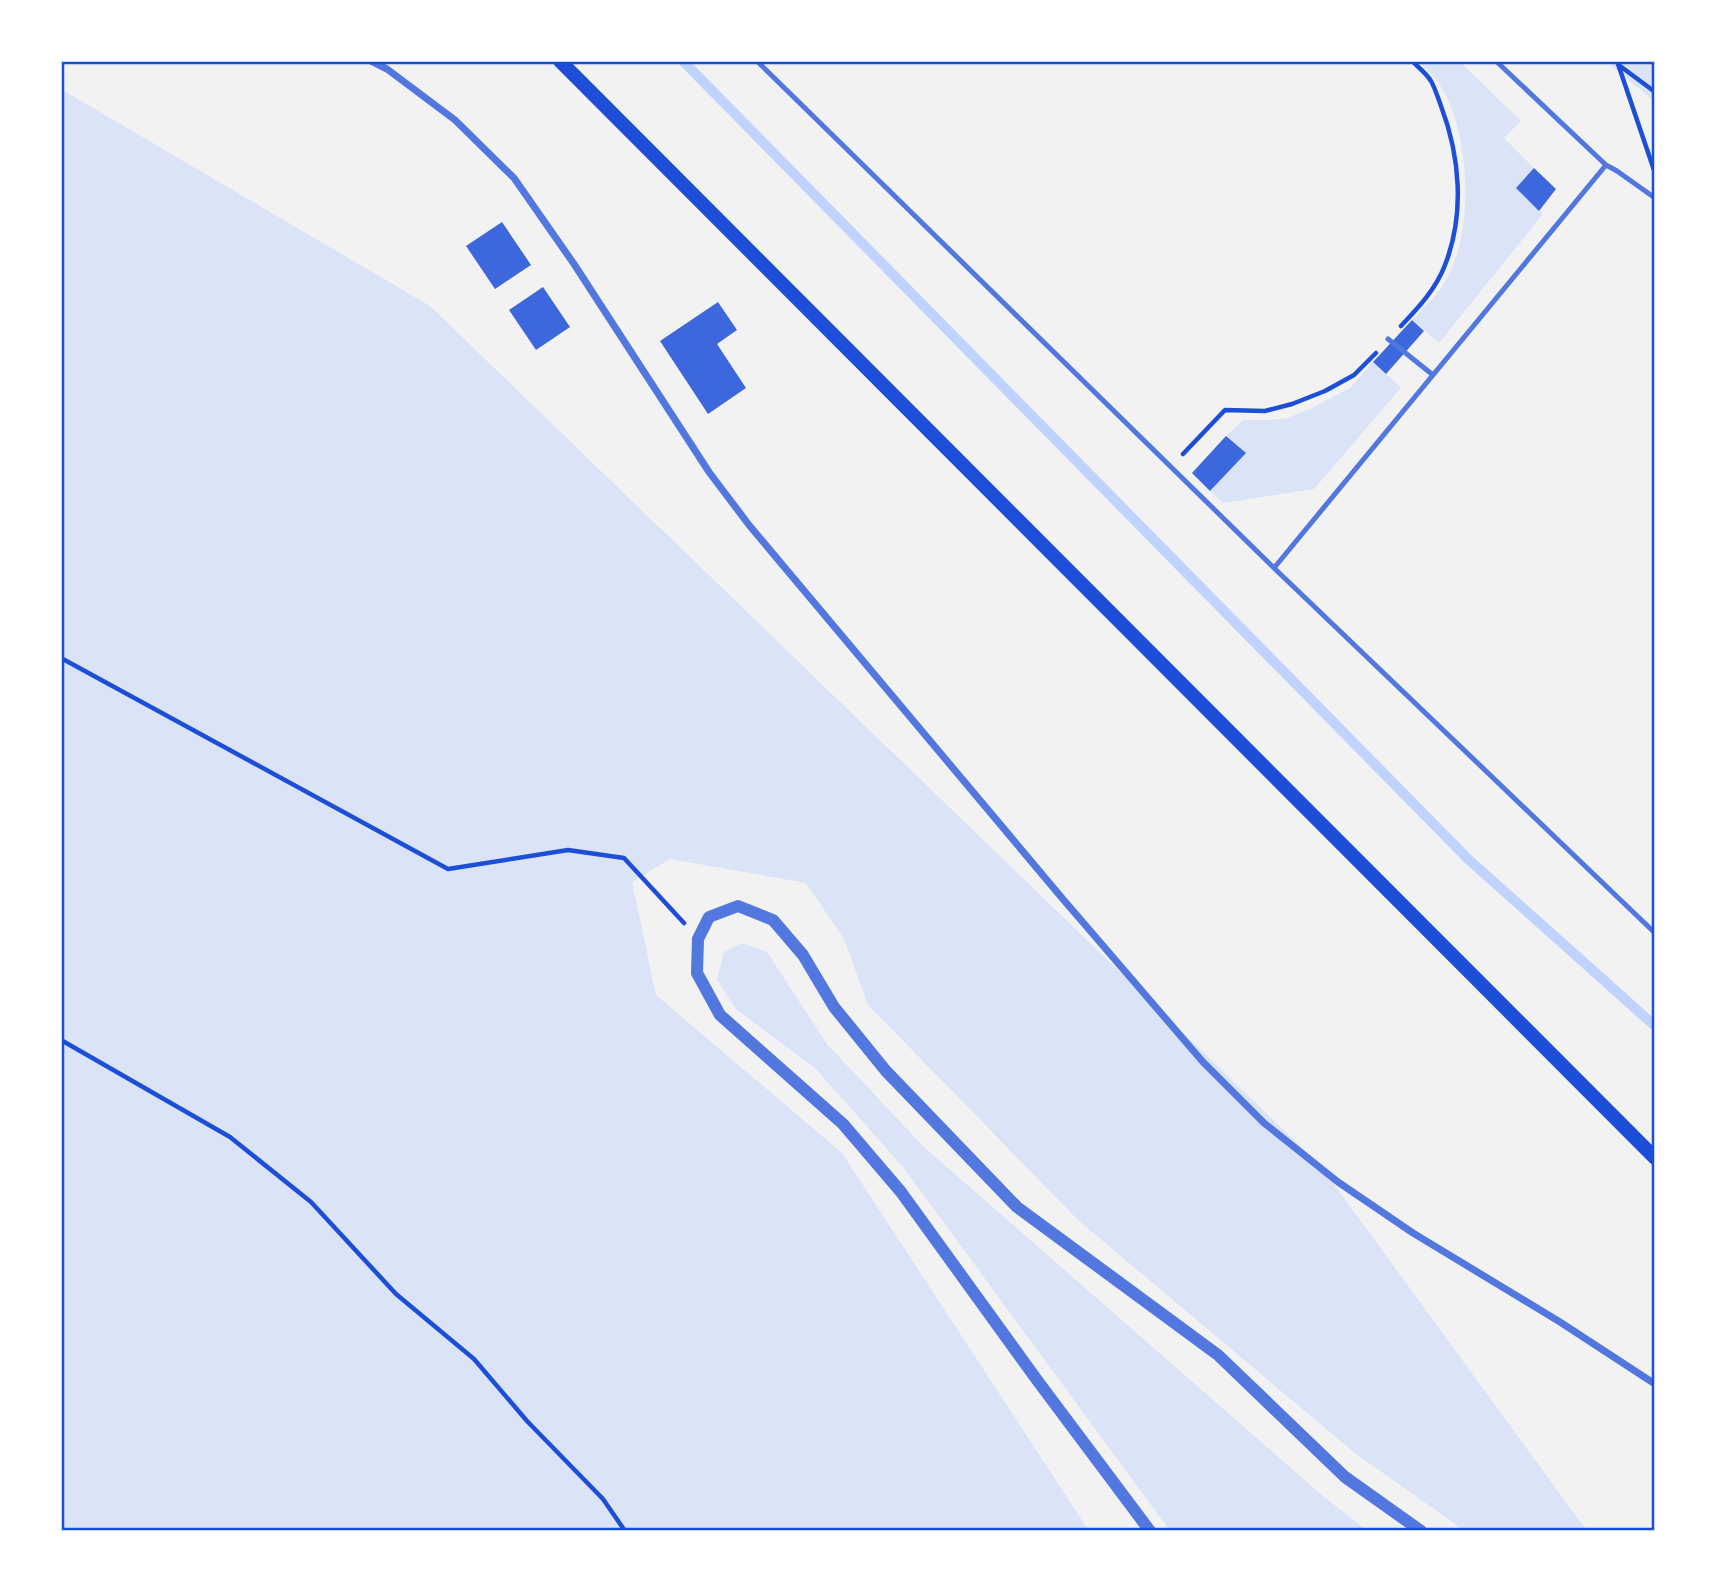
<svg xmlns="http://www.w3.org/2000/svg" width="1716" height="1592" font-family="'Varela Round',sans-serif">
<rect width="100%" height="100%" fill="#f2f2f2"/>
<path fill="#dbe4f7" d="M 1418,61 L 1459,61 L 1519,119 L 1521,121 L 1504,138 L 1534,168 L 1516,188 L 1543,214 L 1439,343 L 1412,320 C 1424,307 1439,294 1447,278 C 1474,229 1470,138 1443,90 C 1436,78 1427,70 1418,61 Z
M 1606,61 L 1655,61 L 1655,102 Z
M 61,89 L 430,306 L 1320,1165 L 1587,1531 L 1465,1531 L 1356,1454 L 1079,1221 L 868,1005 L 844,939 L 806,883 L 670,859 L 632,882 L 656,995 L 842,1153 L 1089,1531 L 61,1531 Z
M 1373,362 L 1401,388 L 1314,489 L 1223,503 L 1210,491 L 1245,453 L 1226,436 L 1243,420 L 1269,420 L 1287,418 L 1310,409 L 1350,388 Z
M 742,943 L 767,952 L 827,1044 L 925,1148 L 1324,1497 L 1368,1531 L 1170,1531 L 903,1167 L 815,1068 L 736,1009 L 717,980 L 724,952 Z"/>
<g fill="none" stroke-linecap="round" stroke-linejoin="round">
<path stroke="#bfd3fe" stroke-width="10" d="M 683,61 L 1468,859 L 1655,1026"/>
</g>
<path fill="#3d67dc" d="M 1534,168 L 1556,189 L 1539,211 L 1516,188 Z
M 502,222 L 531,265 L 495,289 L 466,246 Z
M 543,287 L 570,327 L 536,350 L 509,310 Z
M 718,302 L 737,330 L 717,344 L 746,388 L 708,414 L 660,341 Z
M 1412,320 L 1424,331 L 1386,374 L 1373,362 Z
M 1226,436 L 1246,453 L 1210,491 L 1192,473 Z"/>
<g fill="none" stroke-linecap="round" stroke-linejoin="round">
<path stroke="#1d4ed8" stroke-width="4.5" d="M 1617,61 L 1655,173
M 1620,66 L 1655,92
M 1401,326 C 1418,308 1436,289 1445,265 C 1465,214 1460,156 1441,106 C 1438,98 1435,88 1431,81 C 1426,73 1419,68 1412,61
M 1183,454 L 1225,410 L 1265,411 L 1292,404 L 1325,391 L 1354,375 L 1376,353
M 61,658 L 448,869 L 568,850 L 624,858 L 684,923
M 61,1040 L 230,1137 L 311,1202 L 396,1294 L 474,1359 L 527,1421 L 603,1499 L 625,1531"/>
<path stroke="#5277de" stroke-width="5" d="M 757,61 L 1274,568 L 1655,933
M 1496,61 L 1606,165
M 1388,339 L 1433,375
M 1274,568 L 1606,165 L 1617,171 L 1655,198"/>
<path stroke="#5277de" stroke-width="7" d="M 371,61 L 387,69 L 455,120 L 514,178 L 574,264 L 709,472 L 749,525 L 1062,898 L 1203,1062 L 1264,1123 L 1338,1182 L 1413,1233 L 1560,1322 L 1655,1384"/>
<path stroke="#5277de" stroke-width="12" d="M 1150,1531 L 1037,1380 L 901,1192 L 843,1124 L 720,1015 L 697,973 L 698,939 L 709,917 L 738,906 L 773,920 L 803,955 L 834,1007 L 886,1071 L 1017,1207 L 1218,1355 L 1345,1477 L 1421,1531"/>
<path stroke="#1d4ed8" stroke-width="14" d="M 560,61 L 1655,1158"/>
</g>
<rect width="1716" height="1592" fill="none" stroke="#ffffff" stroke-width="126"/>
<rect x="63" y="63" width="1590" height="1466" fill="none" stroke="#1d4ed8" stroke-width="2.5"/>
</svg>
